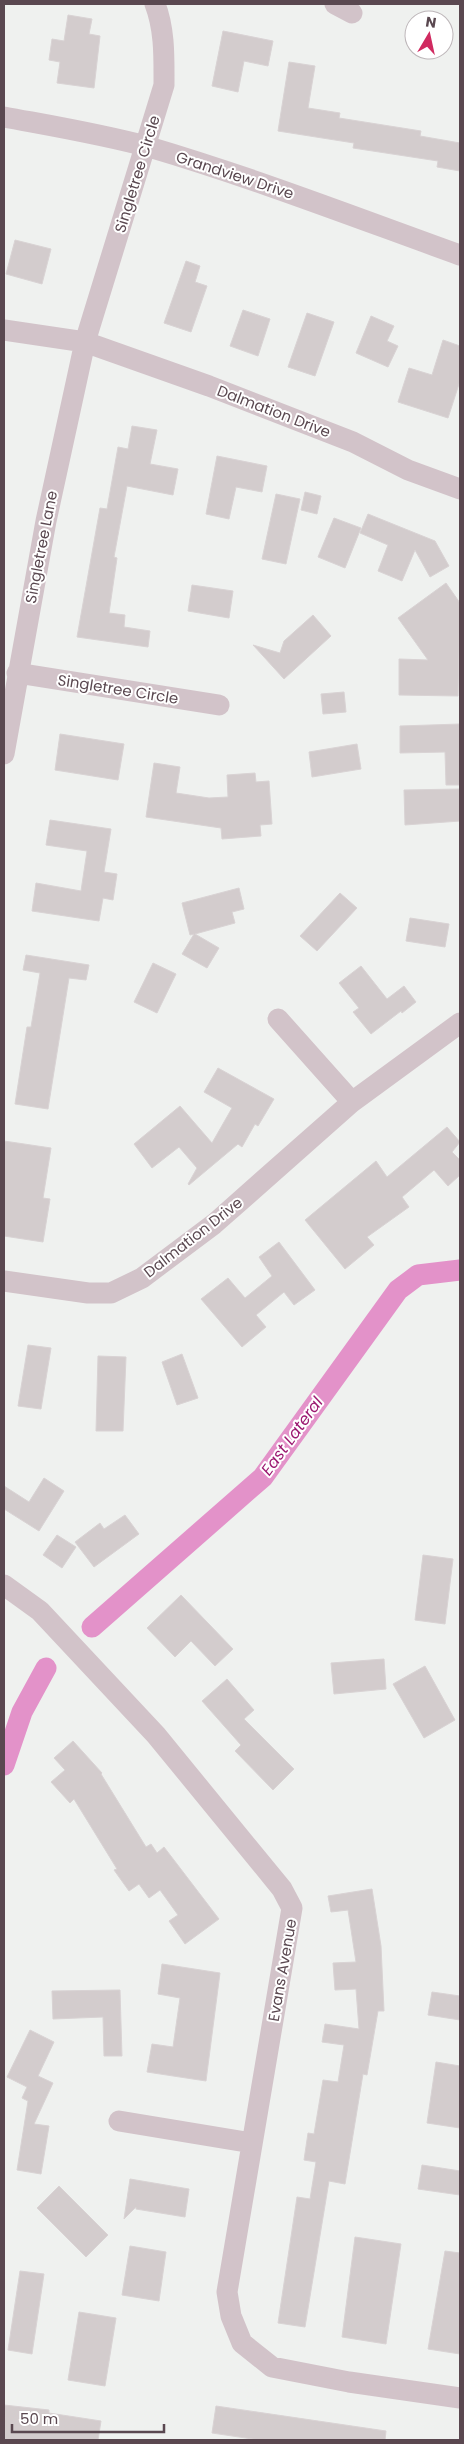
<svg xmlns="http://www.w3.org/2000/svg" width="464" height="2444" font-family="Poppins,sans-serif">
<rect width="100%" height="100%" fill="#eff1ef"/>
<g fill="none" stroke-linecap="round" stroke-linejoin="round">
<path stroke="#e392c9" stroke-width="21" d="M 92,1627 L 263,1477 L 398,1290 L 418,1275 L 460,1270
M 4,1765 L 22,1712 L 46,1668"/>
</g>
<path fill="#d3cccd" stroke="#d9d3d4" d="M 68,15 L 92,19 L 89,34 L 100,36 L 94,88 L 57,83 L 60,62 L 49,60 L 52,39 L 64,41 Z
M 223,31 L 273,41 L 268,66 L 244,61 L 238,92 L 212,86 Z
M 289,62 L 315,66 L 308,108 L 340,113 L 339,118 L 421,131 L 420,136 L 460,143 L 460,171 L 437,167 L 438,161 L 353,148 L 354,143 L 278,131 Z
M 15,240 L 51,249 L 42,284 L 6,274 Z
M 186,261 L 200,266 L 195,282 L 207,286 L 191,332 L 164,323 Z
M 243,310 L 270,319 L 258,356 L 230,346 Z
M 307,313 L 334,322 L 315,376 L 288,367 Z
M 371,316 L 394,326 L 387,341 L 398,346 L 388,367 L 356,353 Z
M 443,340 L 460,346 L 460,381 L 448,418 L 398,402 L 409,368 L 432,375 Z
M 132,426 L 157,430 L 150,464 L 178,469 L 173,495 L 127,486 L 114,557 L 117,558 L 109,613 L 125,615 L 124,627 L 150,631 L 148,647 L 77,637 L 100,508 L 107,509 L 118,447 L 128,449 Z
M 217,456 L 267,466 L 262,492 L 236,487 L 229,519 L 206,514 Z
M 305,492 L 321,496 L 317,514 L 301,510 Z
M 276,494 L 300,499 L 286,564 L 262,559 Z
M 368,514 L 435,541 L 449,566 L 430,577 L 415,550 L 402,581 L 378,571 L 388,545 L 360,533 Z
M 334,518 L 361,528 L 345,568 L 318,557 Z
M 446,583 L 460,603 L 458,696 L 399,695 L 399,659 L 428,660 L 398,618 Z
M 192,585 L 233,591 L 229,618 L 188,611 Z
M 313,615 L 331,636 L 284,679 L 253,645 L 280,653 L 284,641 Z
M 344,692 L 346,712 L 323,714 L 321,694 Z
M 460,724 L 460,785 L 446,785 L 445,752 L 400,753 L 400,726 Z
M 60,734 L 124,744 L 118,780 L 55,770 Z
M 357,744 L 361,769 L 312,777 L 309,752 Z
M 154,763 L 180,767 L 176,793 L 209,798 L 228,797 L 227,775 L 255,773 L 256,782 L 269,781 L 272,824 L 260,825 L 261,836 L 222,839 L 221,828 L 146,817 Z
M 460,789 L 460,821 L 405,825 L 404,790 Z
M 50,820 L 111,829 L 104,872 L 117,874 L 113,900 L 103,898 L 99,921 L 32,911 L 36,883 L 81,891 L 87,851 L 46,845 Z
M 239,888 L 244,909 L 232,912 L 235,923 L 195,934 L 219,948 L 207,968 L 182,954 L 194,934 L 190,935 L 182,903 Z
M 340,893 L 357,908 L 317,951 L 300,936 Z
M 410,918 L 449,924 L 445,947 L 406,941 Z
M 26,955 L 89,965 L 86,980 L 69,978 L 48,1109 L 15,1104 L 27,1027 L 31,1027 L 40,973 L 23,970 Z
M 153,963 L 176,974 L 157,1013 L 134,1002 Z
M 361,966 L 387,999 L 404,986 L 416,1002 L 402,1013 L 401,1011 L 371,1034 L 353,1012 L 359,1008 L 339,983 Z
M 218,1068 L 274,1099 L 258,1126 L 255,1124 L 242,1147 L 238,1144 L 189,1185 L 188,1184 L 197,1168 L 179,1147 L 152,1168 L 134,1144 L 180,1106 L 212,1143 L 232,1108 L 204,1092 Z
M 447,1127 L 460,1142 L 452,1152 L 460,1160 L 460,1175 L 448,1186 L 434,1170 L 402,1197 L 409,1207 L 367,1237 L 374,1245 L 345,1269 L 305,1220 L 376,1161 L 387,1177 Z
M 4,1141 L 51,1148 L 43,1198 L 50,1199 L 43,1242 L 4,1236 Z
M 279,1242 L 315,1290 L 294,1305 L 284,1292 L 256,1315 L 266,1327 L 242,1347 L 201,1299 L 228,1278 L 245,1298 L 272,1276 L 259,1257 Z
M 28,1345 L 51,1348 L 41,1409 L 18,1406 Z
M 182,1354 L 198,1398 L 177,1405 L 162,1362 Z
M 98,1356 L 126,1357 L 123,1431 L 96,1431 Z
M 44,1478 L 64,1491 L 39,1531 L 4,1509 L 4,1486 L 29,1502 Z
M 125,1515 L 139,1534 L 94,1567 L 75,1542 L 100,1523 L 104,1529 Z
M 57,1535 L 76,1547 L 62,1568 L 43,1555 Z
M 423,1555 L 453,1559 L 445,1624 L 415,1620 Z
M 181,1595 L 233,1649 L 215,1666 L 191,1641 L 175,1657 L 147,1628 Z
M 384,1659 L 386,1689 L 334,1694 L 331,1663 Z
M 425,1666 L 455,1720 L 424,1738 L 393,1684 Z
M 227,1679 L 254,1710 L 244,1719 L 294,1769 L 273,1790 L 235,1751 L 241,1745 L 202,1701 Z
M 73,1741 L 102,1773 L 101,1774 L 146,1847 L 151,1844 L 157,1853 L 164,1847 L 219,1919 L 185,1944 L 169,1921 L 178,1915 L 160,1890 L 149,1898 L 139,1884 L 129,1891 L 114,1870 L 117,1869 L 74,1799 L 70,1803 L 51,1782 L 65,1770 L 54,1758 Z
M 372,1889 L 381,1946 L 384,2011 L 378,2011 L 367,2075 L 363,2074 L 345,2184 L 329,2181 L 305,2327 L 278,2323 L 297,2197 L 310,2199 L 316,2162 L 304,2160 L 308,2133 L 314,2134 L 323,2080 L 338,2082 L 344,2045 L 322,2042 L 325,2024 L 359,2029 L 356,1989 L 335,1990 L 333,1963 L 356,1962 L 348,1910 L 331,1912 L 328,1896 Z
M 162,1964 L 220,1973 L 206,2081 L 147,2072 L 152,2044 L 173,2047 L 180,1998 L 158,1994 Z
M 120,1990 L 122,2056 L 104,2056 L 103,2017 L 53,2019 L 52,1991 Z
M 432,1992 L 460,1996 L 460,2020 L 428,2015 Z
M 30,2030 L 54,2042 L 38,2076 L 53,2083 L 34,2124 L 49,2126 L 41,2174 L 17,2170 L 28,2101 L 22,2098 L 27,2087 L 7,2077 Z
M 436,2062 L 460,2066 L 460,2128 L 427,2123 Z
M 422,2165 L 460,2171 L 460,2195 L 418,2189 Z
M 130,2179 L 189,2189 L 185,2217 L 136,2209 L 136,2207 L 124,2219 Z
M 59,2186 L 108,2235 L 86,2257 L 37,2208 Z
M 355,2237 L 401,2244 L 386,2344 L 342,2337 Z
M 130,2246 L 166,2252 L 159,2301 L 122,2295 Z
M 445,2251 L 460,2253 L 460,2354 L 428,2349 Z
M 20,2271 L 44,2274 L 32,2354 L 8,2350 Z
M 79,2312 L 116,2318 L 105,2386 L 68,2380 Z
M 4,2405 L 49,2410 L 49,2413 L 101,2421 L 98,2440 L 4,2440 Z
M 216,2406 L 386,2431 L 385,2440 L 259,2440 L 212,2433 Z"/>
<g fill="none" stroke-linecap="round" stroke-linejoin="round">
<path stroke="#d2c3c9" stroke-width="21" d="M 335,4 L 352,13
M 4,117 C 52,126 101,134 149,147 C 254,178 357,218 460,255
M 4,330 L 85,342 L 209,386 L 353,442 L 408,470 L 460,489
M 17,673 L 219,705
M 4,754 L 46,521 L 85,342 L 164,85 C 164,58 165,30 155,4
M 278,1019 L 352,1102
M 4,1281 L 88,1293 L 111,1293 L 142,1278 L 214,1224 L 352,1102 L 460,1023
M 4,1585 L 40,1611 L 156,1735 L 282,1889 L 292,1908 L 227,2292 L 231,2316 L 242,2343 L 272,2367 L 349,2382 L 460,2398
M 119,2121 L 252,2143"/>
</g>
<g text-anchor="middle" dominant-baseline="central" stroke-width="4" stroke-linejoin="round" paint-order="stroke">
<g font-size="15" fill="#5a4850" stroke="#fff">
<text transform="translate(137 174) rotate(-73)">Singletree Circle</text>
<text transform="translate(235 175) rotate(18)">Grandview Drive</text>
<text transform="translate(274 411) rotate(21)">Dalmation Drive</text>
<text transform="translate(41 547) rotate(-79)">Singletree Lane</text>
<text transform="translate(118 689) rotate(9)">Singletree Circle</text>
<text transform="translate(193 1237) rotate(-38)">Dalmation Drive</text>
<text transform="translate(282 1970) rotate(-80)">Evans Avenue</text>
</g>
<g font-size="16" font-style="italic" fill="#9c1a72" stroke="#fff">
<text transform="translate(292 1436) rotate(-54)">East Lateral</text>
</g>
</g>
<rect width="464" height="2444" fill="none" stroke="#5a4850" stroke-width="10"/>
<g transform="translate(429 35) rotate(9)"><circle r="24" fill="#ffffff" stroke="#bdb6b9"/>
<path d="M0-4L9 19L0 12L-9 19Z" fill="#d02a60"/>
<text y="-8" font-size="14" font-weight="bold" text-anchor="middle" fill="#5a4850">N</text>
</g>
<path d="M12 2424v8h152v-8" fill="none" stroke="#5a4850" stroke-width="2.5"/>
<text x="20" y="2424" font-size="15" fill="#5a4850" stroke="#ffffff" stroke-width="4" paint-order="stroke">50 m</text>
</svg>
